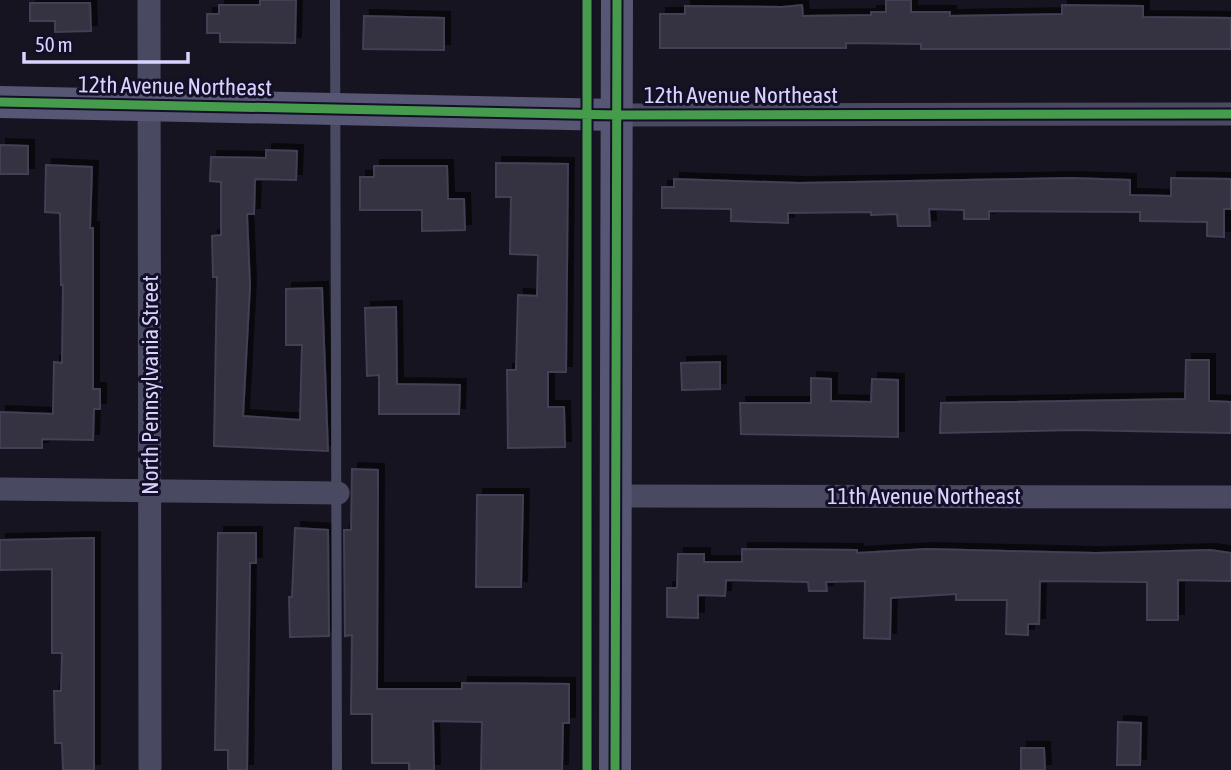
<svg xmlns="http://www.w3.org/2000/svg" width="1231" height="770" font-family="'Asap Condensed',sans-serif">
<defs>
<filter id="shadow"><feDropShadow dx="6" dy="-6" stdDeviation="0" flood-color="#0009"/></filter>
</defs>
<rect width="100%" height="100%" fill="#161421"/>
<path fill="#343243" stroke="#433f54" stroke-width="2" filter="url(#shadow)" d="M 260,0 L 296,0 L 295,43 L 220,42 L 220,33 L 207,33 L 207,14 L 219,14 L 219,5 L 260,5 Z
M 886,0 L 911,0 L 911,12 L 950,12 L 950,16 L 1062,14 L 1062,5 L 1143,6 L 1143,17 L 1231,18 L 1231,49 L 921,49 L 921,44 L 846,43 L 846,48 L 660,48 L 660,14 L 685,14 L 685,6 L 782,7 L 802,5 L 803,16 L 871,15 L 871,12 L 886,12 Z
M 30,3 L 90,3 L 91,31 L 55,32 L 55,21 L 30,21 Z
M 364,16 L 444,18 L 444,50 L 363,49 Z
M 0,145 L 28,146 L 28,174 L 0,174 Z
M 266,150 L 297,151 L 296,180 L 255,179 L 254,214 L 247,214 L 250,286 L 243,416 L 300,420 L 302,345 L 286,345 L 286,289 L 322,288 L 328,451 L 214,446 L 217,277 L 213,277 L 212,236 L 221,235 L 221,182 L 210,181 L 211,157 L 266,158 Z
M 496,163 L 568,164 L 566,372 L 548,372 L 548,407 L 564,407 L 565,447 L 508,448 L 507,370 L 516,370 L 518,295 L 537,296 L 538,255 L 510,254 L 511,197 L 496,197 Z
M 46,165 L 92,167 L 90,228 L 93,228 L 93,389 L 100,389 L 100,409 L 94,409 L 93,440 L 42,439 L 42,448 L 0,448 L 0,412 L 53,414 L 54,362 L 62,363 L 63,285 L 61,285 L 60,213 L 45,212 Z
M 374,166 L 447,166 L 448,199 L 464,199 L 465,230 L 422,231 L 422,210 L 360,210 L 360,177 L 374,177 Z
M 1071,178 L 1130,180 L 1130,195 L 1171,196 L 1171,178 L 1231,179 L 1231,209 L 1224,209 L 1224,237 L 1207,236 L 1207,222 L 1140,221 L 1140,212 L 989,211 L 989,219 L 964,219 L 964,210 L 929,209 L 930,226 L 898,226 L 897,214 L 871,215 L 871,212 L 788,213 L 788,223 L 731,221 L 731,209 L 662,208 L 662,187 L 674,187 L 674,179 L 799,183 Z
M 396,307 L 397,384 L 460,385 L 459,414 L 379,414 L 379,375 L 367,376 L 365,308 Z
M 1186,360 L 1209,360 L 1209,401 L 1231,402 L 1231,433 L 1075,430 L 940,433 L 941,403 L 1185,399 Z
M 720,362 L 720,389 L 682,390 L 681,363 Z
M 811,378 L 831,379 L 831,401 L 871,402 L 872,379 L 898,380 L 898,437 L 741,434 L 740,403 L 811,403 Z
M 352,469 L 378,470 L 377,689 L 462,689 L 462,683 L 569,684 L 569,723 L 563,723 L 562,770 L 481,770 L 482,722 L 433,721 L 434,770 L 409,770 L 409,763 L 372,763 L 372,714 L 351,714 L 352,635 L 345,636 L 344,530 L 351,530 Z
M 477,495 L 523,495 L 521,587 L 476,587 Z
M 295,528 L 328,530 L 329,636 L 290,637 L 289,597 L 292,597 Z
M 218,533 L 256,533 L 256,563 L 250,563 L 247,770 L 228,770 L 228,750 L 215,750 Z
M 94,538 L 94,770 L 63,770 L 62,743 L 55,743 L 54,691 L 61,691 L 62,653 L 52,653 L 52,569 L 0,570 L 0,540 Z
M 742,549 L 857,550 L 857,553 L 927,549 L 1096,553 L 1210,550 L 1231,553 L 1231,581 L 1178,580 L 1178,620 L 1147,620 L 1147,582 L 1040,581 L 1039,624 L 1028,624 L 1028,635 L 1006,634 L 1007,600 L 956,600 L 956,594 L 891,598 L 890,639 L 864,638 L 865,581 L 826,582 L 827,591 L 809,591 L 808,582 L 726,580 L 725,596 L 698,595 L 698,618 L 667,617 L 667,588 L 677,588 L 678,554 L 704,554 L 704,562 L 742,562 Z
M 1118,722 L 1141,723 L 1140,765 L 1117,765 Z
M 1021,748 L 1044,748 L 1045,770 L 1021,770 Z"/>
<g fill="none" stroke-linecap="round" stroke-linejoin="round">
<path stroke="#4a4962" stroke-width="10" d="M 335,0 L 337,770"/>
<path stroke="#4a4962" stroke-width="23" d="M 149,0 L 150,770
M 617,115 L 1231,114
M 0,489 L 338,493
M 616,496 L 1231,497"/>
<path stroke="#575674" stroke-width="32" d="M 0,102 L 617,115
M 615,770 L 617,0"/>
<defs>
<path id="cycleway" d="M 0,102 L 617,115 L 1231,114
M 587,770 L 587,0
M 615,770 L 617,0"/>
</defs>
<use href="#cycleway" stroke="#130f26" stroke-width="13"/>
<use href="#cycleway" stroke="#469c4c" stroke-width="9"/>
</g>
<g text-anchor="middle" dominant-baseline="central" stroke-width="6" stroke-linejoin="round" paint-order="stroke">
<g font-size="23" fill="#d9d4ff" stroke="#130f26">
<text transform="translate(175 86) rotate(1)">12th Avenue Northeast</text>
<text x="741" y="95">12th Avenue Northeast</text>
<text transform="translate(150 385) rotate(-90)">North Pennsylvania Street</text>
<text x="924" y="496">11th Avenue Northeast</text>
</g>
</g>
<path d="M24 52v10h164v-10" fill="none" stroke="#d9d4ff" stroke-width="3.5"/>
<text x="35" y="52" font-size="21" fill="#d9d4ff" stroke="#130f26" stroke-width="5" paint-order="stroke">50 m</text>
</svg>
